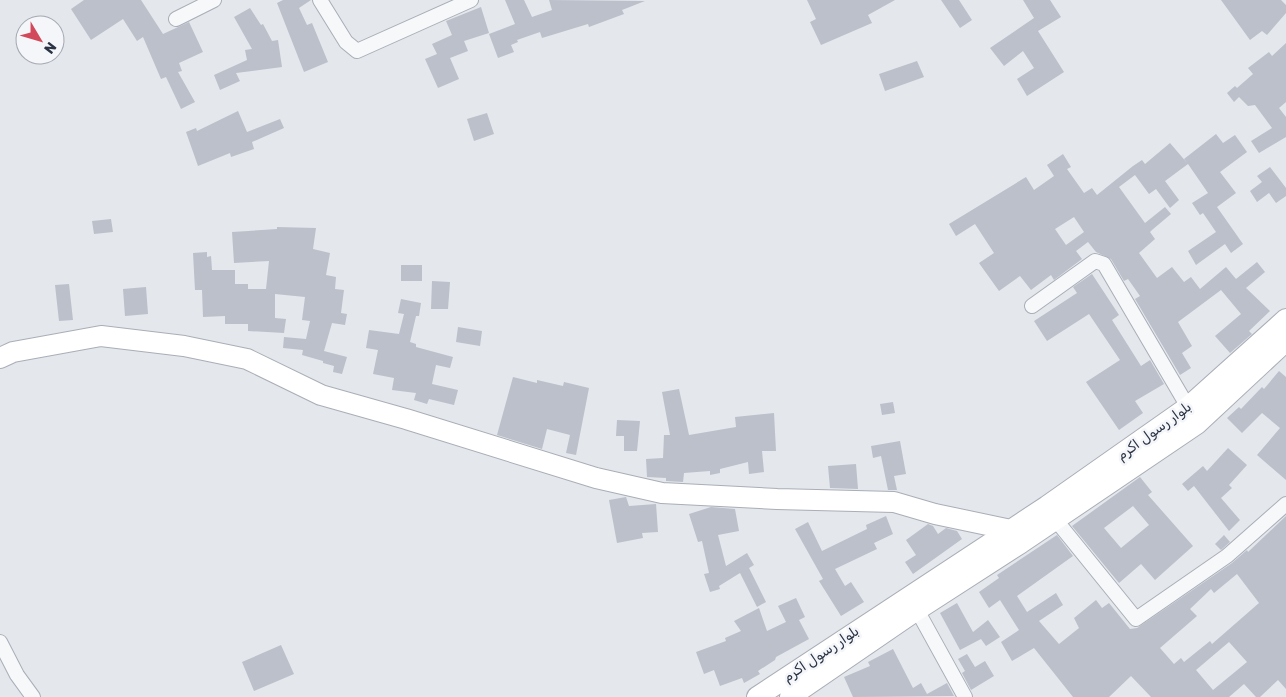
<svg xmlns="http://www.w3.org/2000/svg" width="1286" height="697" font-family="Rubik,Vazirmatn,sans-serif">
<rect width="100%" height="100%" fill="#e4e7ec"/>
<path fill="#bbc0ca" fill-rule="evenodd" d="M 84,0 L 141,0 L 163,34 L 189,22 L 203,52 L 179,63 L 182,71 L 178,72 L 195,102 L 181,109 L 166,77 L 161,79 L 143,37 L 137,41 L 123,19 L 91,40 L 71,9 Z
M 283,0 L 311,0 L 299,8 L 307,25 L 312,23 L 328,62 L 304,72 L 277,3 Z
M 505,0 L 524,0 L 532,17 L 552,10 L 549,0 L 645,1 L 622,10 L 624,14 L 589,27 L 588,24 L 542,38 L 540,32 L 517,40 L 518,42 L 511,45 L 514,52 L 498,58 L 489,34 L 515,24 Z
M 807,0 L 895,0 L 868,15 L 872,23 L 821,45 L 810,22 L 816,19 Z
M 941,0 L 959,0 L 972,20 L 960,28 Z
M 1023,0 L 1050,0 L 1061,17 L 1038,31 L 1064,72 L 1027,96 L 1017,79 L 1034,68 L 1023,51 L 1004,66 L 990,48 L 1034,18 Z
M 1221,0 L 1281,0 L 1286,5 L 1286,13 L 1267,35 L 1262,31 L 1250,40 Z
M 481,7 L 489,33 L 464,41 L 468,51 L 450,58 L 459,79 L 438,88 L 425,59 L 437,54 L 432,44 L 452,35 L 446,21 Z
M 250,8 L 261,25 L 263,24 L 272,41 L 278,40 L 282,67 L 236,73 L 240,81 L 220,90 L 214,75 L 247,60 L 245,50 L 252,49 L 234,17 Z
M 1286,43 L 1286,102 L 1279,108 L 1286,117 L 1286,137 L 1259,153 L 1251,141 L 1272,128 L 1255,105 L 1248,106 L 1239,97 L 1234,102 L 1227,93 L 1235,86 L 1237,88 L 1253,74 L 1248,68 L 1269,52 L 1272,56 Z
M 917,61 L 924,77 L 885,91 L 879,74 Z
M 238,111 L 247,132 L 280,119 L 284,128 L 252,142 L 254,149 L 231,157 L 230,153 L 198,166 L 186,132 L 196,128 L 197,131 Z
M 487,113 L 494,134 L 474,141 L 467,119 Z
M 1216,134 L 1223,143 L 1235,135 L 1247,152 L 1220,172 L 1236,193 L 1217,207 L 1243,244 L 1231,253 L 1225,244 L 1196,265 L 1188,251 L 1216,232 L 1203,213 L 1200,215 L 1192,203 L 1208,193 L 1188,164 L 1165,181 L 1179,200 L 1170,208 L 1156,189 L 1149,194 L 1135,175 L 1119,187 L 1145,223 L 1165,207 L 1171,214 L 1152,230 L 1150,232 L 1155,239 L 1139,253 L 1157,278 L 1172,267 L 1184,282 L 1191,277 L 1200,289 L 1226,267 L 1236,279 L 1257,262 L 1265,272 L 1246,288 L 1270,311 L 1249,331 L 1252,334 L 1230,353 L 1215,336 L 1241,314 L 1221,290 L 1178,322 L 1192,346 L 1182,353 L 1191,368 L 1180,375 L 1135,299 L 1140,296 L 1128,279 L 1124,281 L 1111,259 L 1096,252 L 1088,242 L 1076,251 L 1082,259 L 1054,280 L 1051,275 L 1031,290 L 1020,276 L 999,291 L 979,263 L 994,253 L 975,224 L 956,236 L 949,224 L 1026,177 L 1034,190 L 1054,176 L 1047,165 L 1063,154 L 1071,167 L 1067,169 L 1084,193 L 1092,188 L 1097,195 L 1133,166 L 1142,160 L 1145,164 L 1170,143 L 1188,164 L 1184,159 ZM 1074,217 L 1084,232 L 1066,245 L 1055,229 Z
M 1270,167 L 1286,188 L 1286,196 L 1276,203 L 1269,193 L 1257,202 L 1250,191 L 1262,182 L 1257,176 Z
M 111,219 L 113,232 L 94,234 L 92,221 Z
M 277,227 L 316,228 L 313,249 L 330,253 L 326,275 L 336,277 L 335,289 L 344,290 L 341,313 L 347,314 L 345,325 L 332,323 L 324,351 L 347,357 L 342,374 L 333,372 L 334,366 L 323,363 L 323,361 L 302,355 L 303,350 L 283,348 L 284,337 L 306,339 L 310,321 L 302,320 L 305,297 L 275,294 L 275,318 L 286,319 L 284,333 L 248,331 L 248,324 L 225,324 L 225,316 L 203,317 L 202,290 L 195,290 L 193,253 L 207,252 L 207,257 L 211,256 L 212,270 L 235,270 L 235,284 L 248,284 L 248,289 L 266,289 L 269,261 L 234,263 L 232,232 L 277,229 Z
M 401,265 L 422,265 L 422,281 L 401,281 Z
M 1092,274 L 1119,315 L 1112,320 L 1141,366 L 1150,360 L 1164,384 L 1135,401 L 1143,413 L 1119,430 L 1086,382 L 1120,360 L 1089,314 L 1047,341 L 1034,321 L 1077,293 L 1073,287 Z
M 432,281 L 450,282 L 448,309 L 431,309 Z
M 69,284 L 73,320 L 59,321 L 55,285 Z
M 146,287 L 148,314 L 125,316 L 123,289 Z
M 401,299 L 421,303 L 419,316 L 416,316 L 410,342 L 416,344 L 416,347 L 453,357 L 450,368 L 436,365 L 432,384 L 458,390 L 454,405 L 429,399 L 427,404 L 414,400 L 416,393 L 392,390 L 394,378 L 373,374 L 378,350 L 366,348 L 369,330 L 399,334 L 404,314 L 398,313 Z
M 458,327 L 482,331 L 480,346 L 456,342 Z
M 1279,371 L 1286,377 L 1286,480 L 1257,455 L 1280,428 L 1262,413 L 1242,433 L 1227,418 L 1239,407 L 1241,409 L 1262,387 L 1264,389 Z
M 513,377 L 537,383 L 537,380 L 563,386 L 564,382 L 589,388 L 576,455 L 566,453 L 570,435 L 547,429 L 542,449 L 497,435 Z
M 679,389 L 689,435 L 736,427 L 735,417 L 774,413 L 776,451 L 762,451 L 764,472 L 749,474 L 748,462 L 720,469 L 720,473 L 710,475 L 710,471 L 684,473 L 683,482 L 666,481 L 666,478 L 647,477 L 646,459 L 663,458 L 664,435 L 670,435 L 662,392 Z
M 893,402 L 895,413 L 882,415 L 880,404 Z
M 617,420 L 640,421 L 637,451 L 624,451 L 624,436 L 616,436 Z
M 900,441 L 906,474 L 894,476 L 897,490 L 888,490 L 881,456 L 873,458 L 871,446 Z
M 1228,448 L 1247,465 L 1229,485 L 1232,488 L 1221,498 L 1240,520 L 1229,531 L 1194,486 L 1188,491 L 1182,484 L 1203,466 L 1207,471 Z
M 856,464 L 858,489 L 830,488 L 828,466 Z
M 1140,477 L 1152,492 L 1148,495 L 1193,546 L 1155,580 L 1141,564 L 1119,583 L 1072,526 ZM 1133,506 L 1149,525 L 1121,548 L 1104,528 Z
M 626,497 L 629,506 L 656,504 L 658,532 L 642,533 L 643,538 L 617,543 L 609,500 Z
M 711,507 L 735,509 L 739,531 L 718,535 L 726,566 L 747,553 L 754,565 L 749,568 L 766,602 L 757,607 L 740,573 L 719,586 L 720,589 L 710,592 L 704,574 L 709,573 L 702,541 L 698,542 L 689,514 Z
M 886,516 L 893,534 L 874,543 L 877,549 L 835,569 L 845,586 L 851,582 L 864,602 L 841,616 L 819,581 L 823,579 L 795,529 L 808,522 L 822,551 L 867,529 L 866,525 Z
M 1286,516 L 1286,689 L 1278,680 L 1260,697 L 1256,697 L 1244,684 L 1229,697 L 1151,697 L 1131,676 L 1109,697 L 1073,697 L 1034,648 L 1012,661 L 1001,642 L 1019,630 L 1000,600 L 989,608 L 979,592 L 999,578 L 997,575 L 1057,535 L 1073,556 L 1017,596 L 1027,612 L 1056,593 L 1063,605 L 1039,621 L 1059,644 L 1079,628 L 1074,618 L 1096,600 L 1102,608 L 1109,603 L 1130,629 L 1137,628 L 1232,563 L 1247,550 L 1248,552 ZM 1237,574 L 1259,603 L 1212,644 L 1210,641 L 1184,662 L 1181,658 L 1174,664 L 1160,648 L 1197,616 L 1190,609 L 1211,589 L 1214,593 ZM 1229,642 L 1247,662 L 1213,690 L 1196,670 Z
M 928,524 L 933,526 L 938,534 L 946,528 L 957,531 L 962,539 L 913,574 L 905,562 L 916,555 L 906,540 Z
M 1224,535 L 1230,542 L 1221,550 L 1215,544 Z
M 796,598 L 805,617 L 799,620 L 809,639 L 776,657 L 775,660 L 758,671 L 760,674 L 744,683 L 742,678 L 720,686 L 714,670 L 704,674 L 696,652 L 726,641 L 725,638 L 741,631 L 734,621 L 759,608 L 767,631 L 786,622 L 778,606 Z
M 957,603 L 973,632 L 988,620 L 1000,637 L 986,646 L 981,639 L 960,650 L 940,613 Z
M 281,645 L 294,674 L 254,691 L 242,662 Z
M 893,649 L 913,688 L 921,683 L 927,694 L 947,683 L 954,696 L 853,697 L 844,677 L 870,666 L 868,662 Z
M 967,654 L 975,667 L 985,661 L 994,676 L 971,690 L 962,673 L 965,671 L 958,659 Z"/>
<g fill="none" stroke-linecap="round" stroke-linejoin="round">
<defs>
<path id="street" d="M 320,0 L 346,42 L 357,51 L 471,0
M 176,19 L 214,0
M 1032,306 L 1095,261 L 1104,264 L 1188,407
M 1055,519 L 1136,619 L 1227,556 L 1286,504
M 917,610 L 965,697
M 0,642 L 17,675 L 33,697"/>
<path id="secondary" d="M 0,358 L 13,352 L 101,336 L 184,346 L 247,359 L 321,395 L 406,419 L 596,478 L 662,493 L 777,499 L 894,502 L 935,514 L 1011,530
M 757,697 L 1047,506 L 1188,407 L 1286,319
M 790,697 L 917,610 L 1021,543 L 1197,424 L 1286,341"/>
</defs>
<use href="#street" stroke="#a9aeb7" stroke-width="16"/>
<use href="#secondary" stroke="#a9aeb7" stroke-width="22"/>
<use href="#street" stroke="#f7f8fa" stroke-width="14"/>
<use href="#secondary" stroke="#fff" stroke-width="20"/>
</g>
<g text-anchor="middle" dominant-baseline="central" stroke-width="5" stroke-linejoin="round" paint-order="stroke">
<g font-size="14" fill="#2b3445" stroke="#f4f6f9">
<text transform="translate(1154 431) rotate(-36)">بلوار رسول اکرم</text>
<text transform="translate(821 654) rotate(-34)">بلوار رسول اکرم</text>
</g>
</g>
<g transform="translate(40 40) rotate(128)"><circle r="24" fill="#f4f6f9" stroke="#a4a8b1"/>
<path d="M0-4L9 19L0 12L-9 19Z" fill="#d1495b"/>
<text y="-8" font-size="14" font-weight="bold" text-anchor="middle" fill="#2b3445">N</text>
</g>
</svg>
